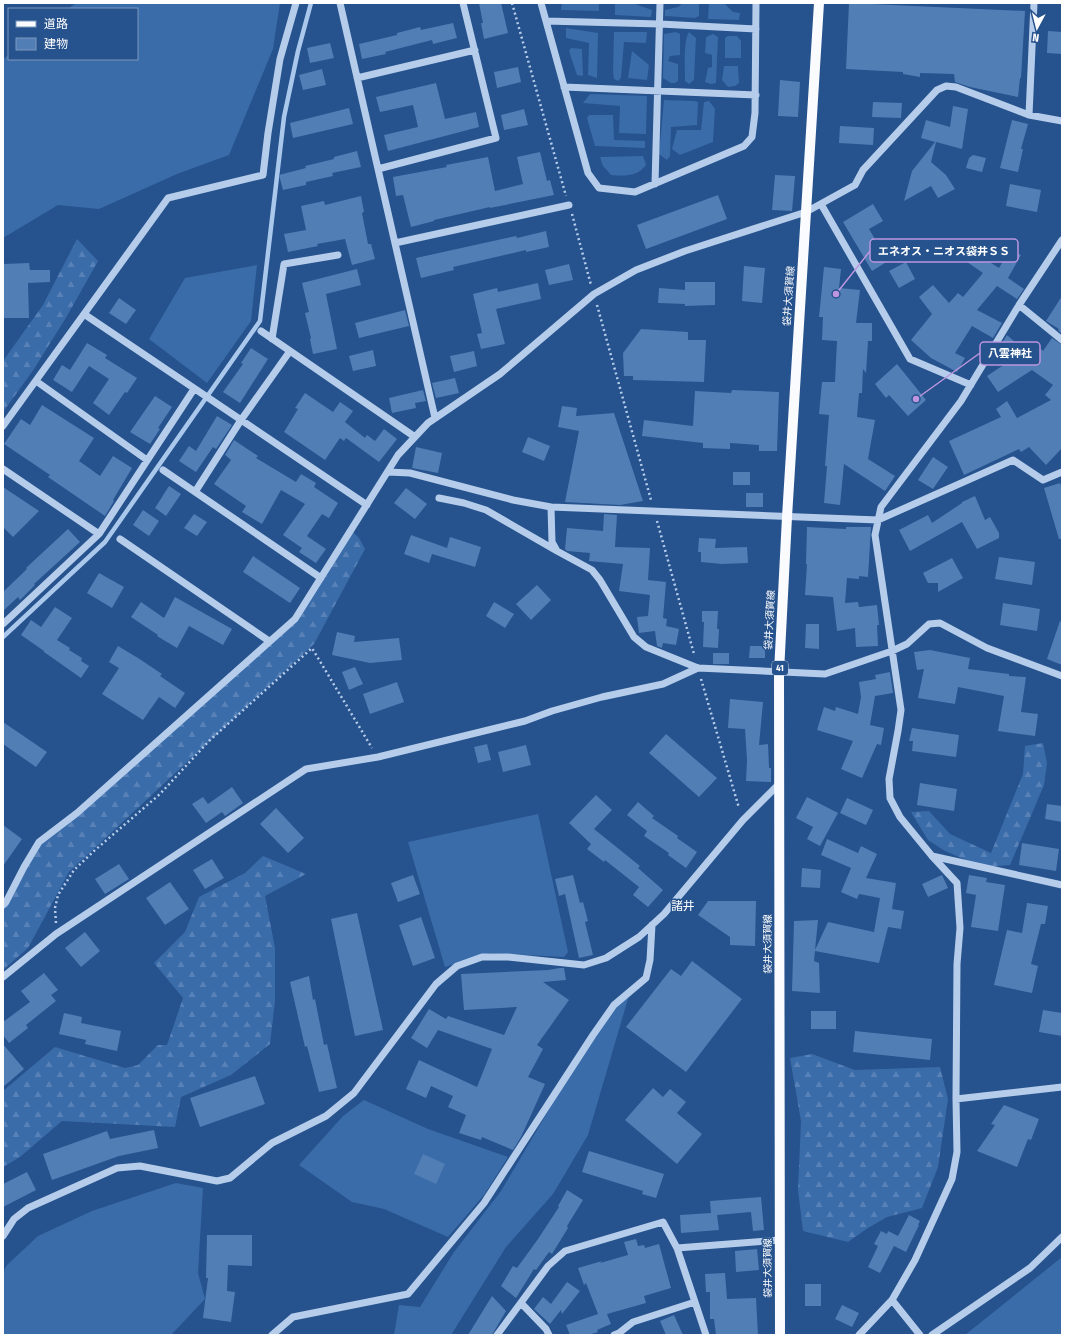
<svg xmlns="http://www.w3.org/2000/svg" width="1065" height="1338" font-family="'Fira Sans Condensed','Noto Sans JP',sans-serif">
<defs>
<pattern id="forest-firs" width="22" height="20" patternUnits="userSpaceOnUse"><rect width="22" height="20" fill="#3a6caa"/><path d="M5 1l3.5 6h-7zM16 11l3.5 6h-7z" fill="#5882b7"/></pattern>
</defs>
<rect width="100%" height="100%" fill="#26528d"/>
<path fill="#3a6caa" d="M 76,3 L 280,3 L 273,49 L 229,155 L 177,174 L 99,209 L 58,205 L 3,238 L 3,59 L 9,55 L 9,59 L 137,59 L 137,9 L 68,9 Z
M 562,3 L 599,3 L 599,11 L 561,10 Z
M 615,3 L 632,3 L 652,10 L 651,17 L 615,15 Z
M 683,3 L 699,3 L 699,16 L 695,18 L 665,16 L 665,10 L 678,7 Z
M 709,3 L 724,3 L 733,12 L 740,13 L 739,20 L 708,19 Z
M 566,28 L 598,33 L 597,78 L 588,75 L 589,43 L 566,38 Z
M 614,32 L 647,32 L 646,43 L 624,42 L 621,78 L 618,81 L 614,79 L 613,72 Z
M 676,32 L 680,34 L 680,55 L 670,56 L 668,61 L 678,64 L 678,81 L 675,83 L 671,83 L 663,78 L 664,34 Z
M 689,32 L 696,38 L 694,80 L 689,84 L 685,81 C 685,70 683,41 689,32 Z
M 713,34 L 718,37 L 716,83 L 711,84 L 705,82 L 708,68 L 712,67 L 712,55 L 705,53 L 706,37 Z
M 728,36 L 737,36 L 741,41 L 741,58 L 725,58 L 725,38 Z
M 571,48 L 582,49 L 583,76 L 577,75 L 569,51 Z
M 632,51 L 649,65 L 647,80 L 628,78 Z
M 724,66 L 738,66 L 739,83 L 735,86 L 728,87 L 722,80 Z
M 590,94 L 647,96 L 646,134 L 619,133 L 620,106 L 583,103 Z
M 664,100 L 694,101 L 698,102 L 697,125 L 671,127 L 670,156 L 667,160 L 659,154 Z
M 709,101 L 715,109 L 713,142 L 680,155 L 672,149 L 677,130 L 701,130 L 704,102 Z
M 589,115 L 613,115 L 614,140 L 645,141 L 645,148 L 595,146 L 587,118 Z
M 643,156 L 646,165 C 637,177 625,176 611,175 L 603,166 L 600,157 Z
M 257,265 L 251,321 L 207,383 L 149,339 L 185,278 Z
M 538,814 L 568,952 L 564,957 L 490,953 L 445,967 L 408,842 Z
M 630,992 L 588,1135 L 553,1194 L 506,1247 L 451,1335 L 394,1335 L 399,1305 L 420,1307 L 454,1252 L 501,1191 L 593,1035 Z
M 364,1100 L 428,1129 L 508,1157 L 484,1195 L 448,1237 L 384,1209 L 352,1202 L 299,1165 L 343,1116 Z
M 176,1183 L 203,1188 L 198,1273 L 205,1299 L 171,1335 L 3,1335 L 3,1272 L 7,1265 L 38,1236 L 92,1211 Z
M 1062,1257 L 1062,1335 L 965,1335 Z"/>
<path fill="url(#forest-firs)" d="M 77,239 L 98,261 L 67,316 L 34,369 L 3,412 L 3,361 L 43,305 Z
M 351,530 L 359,538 L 365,549 L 314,644 L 69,872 L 28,948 L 3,970 L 3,904 L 46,837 L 295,619 Z
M 1043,743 L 1047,763 L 1044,785 L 1010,865 L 982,867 L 945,851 L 928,840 L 911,812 L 929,811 L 950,834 L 991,853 L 1023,774 L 1025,746 Z
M 263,856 L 306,874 L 265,896 L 275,948 L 275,1001 L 270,1044 L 231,1075 L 181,1097 L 175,1127 L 62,1121 L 20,1157 L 3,1167 L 3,1091 L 55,1047 L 125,1068 L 138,1065 L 158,1045 L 167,1045 L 183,998 L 154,963 L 185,932 L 199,897 L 245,873 Z
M 812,1054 L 855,1070 L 940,1067 L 948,1099 L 938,1167 L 922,1208 L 887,1217 L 868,1228 L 848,1242 L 803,1231 L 798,1190 L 801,1121 L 790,1058 Z"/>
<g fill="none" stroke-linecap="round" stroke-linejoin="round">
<path stroke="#aac8eb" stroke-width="4.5" d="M 3,637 L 105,542 L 260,321 L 284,117 L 298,51 L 311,3"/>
</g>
<path fill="#527eb6" d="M 479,3 L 501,3 L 508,33 L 484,39 L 481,23 L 483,23 Z
M 849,3 L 1025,11 L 1021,78 L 1020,78 L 1018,97 L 970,87 L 955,82 L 954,74 L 920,73 L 920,77 L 903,74 L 903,72 L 846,69 Z
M 453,23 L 457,38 L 433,44 L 432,40 L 385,52 L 386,54 L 362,59 L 359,44 L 397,35 L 397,33 L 420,27 L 421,30 Z
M 1048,31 L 1062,32 L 1062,54 L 1047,53 Z
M 330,43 L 334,58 L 310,63 L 307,48 Z
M 518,67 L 521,82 L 497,88 L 494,72 Z
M 322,69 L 326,85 L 303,90 L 299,75 Z
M 780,80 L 800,82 L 798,117 L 778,116 Z
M 436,83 L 445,119 L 476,112 L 479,127 L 388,151 L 384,135 L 418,127 L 413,105 L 380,112 L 376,97 Z
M 873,102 L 902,103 L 901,118 L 872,117 Z
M 953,106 L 968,109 L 962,149 L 936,142 L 931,162 L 946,175 L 955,189 L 938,198 L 931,186 L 904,201 L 912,171 L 935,142 L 921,138 L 926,120 L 950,127 Z
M 349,108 L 353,124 L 293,138 L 290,123 Z
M 524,109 L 528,125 L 504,130 L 501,115 Z
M 1012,120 L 1028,124 L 1021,149 L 1023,149 L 1018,172 L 1000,168 Z
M 840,126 L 874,128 L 873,145 L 839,143 Z
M 357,151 L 361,167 L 332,173 L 333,176 L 306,182 L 306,185 L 283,190 L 279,175 L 306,168 L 305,166 L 334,159 L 334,157 Z
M 540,152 L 547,181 L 550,180 L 554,195 L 490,208 L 490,207 L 434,220 L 434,221 L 411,227 L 403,195 L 396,196 L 393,177 L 447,167 L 446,165 L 488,157 L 495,191 L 523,184 L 517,157 Z
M 973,155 L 986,158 L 982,172 L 966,168 L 969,158 Z
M 775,175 L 795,176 L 792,211 L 772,210 Z
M 1010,184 L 1041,190 L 1037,212 L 1006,206 Z
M 718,195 L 727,219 L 646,249 L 637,225 Z
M 361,196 L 364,212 L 362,213 L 368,244 L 371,244 L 375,259 L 352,265 L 345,239 L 317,244 L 318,246 L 288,252 L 284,234 L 306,230 L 301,206 L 324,201 L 325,205 Z
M 873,204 L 883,221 L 869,229 L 888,261 L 872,271 L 843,222 Z
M 546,231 L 549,247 L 526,252 L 526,250 L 453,267 L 454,270 L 421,278 L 416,258 L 516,236 L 517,238 Z
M 1010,249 L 1021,255 L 1008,278 L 1024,289 L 1017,299 L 997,286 L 977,310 L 1002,323 L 993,338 L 972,326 L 955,353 L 965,358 L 957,372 L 931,358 L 911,340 L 932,314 L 919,297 L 933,285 L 949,303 L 958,293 L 963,297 L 983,273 L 967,262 L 974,252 L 999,268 Z
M 906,262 L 915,279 L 899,288 L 889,271 Z
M 29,263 L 30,270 L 50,270 L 50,282 L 28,283 L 29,318 L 3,318 L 3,264 Z
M 569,264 L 573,280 L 549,285 L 545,270 Z
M 744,266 L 765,268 L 762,303 L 742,301 Z
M 824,267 L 841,269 L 839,288 L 860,290 L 856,323 L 872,323 L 872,341 L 868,341 L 866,373 L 863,369 L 862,393 L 859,393 L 857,417 L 875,420 L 868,459 L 895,476 L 885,491 L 844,464 L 840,505 L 824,503 L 827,466 L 825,466 L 829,415 L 819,414 L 822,382 L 835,382 L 837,341 L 822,340 L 823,317 L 819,317 Z
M 357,269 L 361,285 L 326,294 L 337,349 L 313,354 L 310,339 L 311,338 L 305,313 L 309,312 L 302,283 Z
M 685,282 L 715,282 L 715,305 L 685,306 L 685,304 L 658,303 L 659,288 L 685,290 Z
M 538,283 L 541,299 L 496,309 L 505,344 L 481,349 L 477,334 L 482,333 L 473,294 L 497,288 L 498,292 Z
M 1062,296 L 1062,334 L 1058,330 L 1059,329 L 1046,321 Z
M 119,298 L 136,310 L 126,324 L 109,313 Z
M 405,310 L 409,326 L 359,338 L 355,323 Z
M 641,329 L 688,332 L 688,340 L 706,340 L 704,382 L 633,380 L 633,376 L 624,376 L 623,353 Z
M 1007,335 L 1016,343 L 1018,341 L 1037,355 L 1041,349 L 1043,351 L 1052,338 L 1062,345 L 1062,448 L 1046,465 L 1029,447 L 1021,452 L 1019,449 L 964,475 L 949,441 L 1001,417 L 996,409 L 1007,401 L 1017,418 L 1051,400 L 1045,395 L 1053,385 L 1032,370 L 998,392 L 987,376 L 1017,356 L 1010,350 L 1011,348 L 1002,343 Z
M 87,343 L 107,355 L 105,358 L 137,378 L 127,393 L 125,392 L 109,415 L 93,403 L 109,379 L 89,366 L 72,392 L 53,380 L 62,365 L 70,370 Z
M 251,348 L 268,359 L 240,403 L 223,392 L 243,364 L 241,363 Z
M 373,350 L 376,366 L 353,371 L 349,356 Z
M 474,351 L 477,366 L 454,372 L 450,356 Z
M 897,364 L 926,400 L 908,416 L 889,395 L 886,398 L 875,384 Z
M 455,378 L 459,393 L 436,398 L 432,383 Z
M 423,390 L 426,401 L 415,403 L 416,408 L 392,413 L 389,398 Z
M 732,390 L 779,392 L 777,451 L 759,451 L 759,445 L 730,443 L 730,449 L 703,448 L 703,443 L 642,436 L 644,420 L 693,426 L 695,391 L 731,393 Z
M 305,393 L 333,412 L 340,402 L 353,411 L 345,422 L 365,438 L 367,435 L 375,441 L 384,429 L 397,439 L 379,462 L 346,438 L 344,441 L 340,438 L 325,460 L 284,432 L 298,409 L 295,408 Z
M 155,396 L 172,407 L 158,428 L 160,429 L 150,444 L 130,432 Z
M 42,405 L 94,438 L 79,461 L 89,468 L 100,476 L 113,456 L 132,468 L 113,500 L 114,501 L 105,516 L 48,477 L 50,475 L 4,444 L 21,419 L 30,425 Z
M 562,406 L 577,408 L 576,416 L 614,413 L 643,501 L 620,505 L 565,502 L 579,431 L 558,427 Z
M 217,416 L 232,425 L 216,449 L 213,447 L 196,472 L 179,461 L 189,446 L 196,451 Z
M 528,437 L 550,446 L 544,461 L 522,452 Z
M 234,440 L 258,456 L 256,458 L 296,482 L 301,474 L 316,483 L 314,487 L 338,503 L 329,518 L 322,514 L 307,536 L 326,549 L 316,563 L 299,552 L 302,548 L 283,535 L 305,504 L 281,490 L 262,524 L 242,512 L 246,506 L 214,484 L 231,460 L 225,455 Z
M 416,447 L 442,453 L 438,473 L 412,468 Z
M 933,457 L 948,467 L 933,489 L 918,480 Z
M 733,472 L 750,472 L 750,485 L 733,485 Z
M 1060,483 L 1062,489 L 1062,539 L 1059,539 L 1044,488 Z
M 169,486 L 181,494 L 166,516 L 155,508 Z
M 3,487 L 39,511 L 13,537 L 3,527 Z
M 406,488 L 427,504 L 415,519 L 394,503 Z
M 746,493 L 763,493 L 763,507 L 746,507 Z
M 975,496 L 985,520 L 990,517 L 999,533 L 999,538 L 977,549 L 962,522 L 910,551 L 899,530 L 928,515 L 932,523 L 962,503 L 962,502 Z
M 143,510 L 159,521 L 149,536 L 133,525 Z
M 194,514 L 207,522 L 197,536 L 184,528 Z
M 604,514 L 617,515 L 615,547 L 650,548 L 648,580 L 666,582 L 663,618 L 667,619 L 666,626 L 679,629 L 676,645 L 663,643 L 662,648 L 657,646 L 655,631 L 639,633 L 637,617 L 648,616 L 650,595 L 619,591 L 623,564 L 589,561 L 590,553 L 567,551 L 565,549 L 567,528 L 603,531 Z
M 807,527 L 846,529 L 846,527 L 871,527 L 868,577 L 859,576 L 859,579 L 847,578 L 845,603 L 858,602 L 859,607 L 877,605 L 879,625 L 877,625 L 878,646 L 856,647 L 855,628 L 837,631 L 833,597 L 805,595 L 807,564 L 806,564 Z
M 68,529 L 80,542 L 34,584 L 35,585 L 20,600 L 18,597 L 3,611 L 3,592 L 27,569 L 26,568 Z
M 411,535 L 447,548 L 450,537 L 481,547 L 475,567 L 432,554 L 429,563 L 404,554 Z
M 699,538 L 716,539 L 715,548 L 747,547 L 748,563 L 722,564 L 701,562 L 701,552 L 698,552 Z
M 253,556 L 300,588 L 290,603 L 243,572 Z
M 999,557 L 1035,562 L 1032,585 L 995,579 Z
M 952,558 L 963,578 L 938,592 L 938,583 L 928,583 L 923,573 Z
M 99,573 L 124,587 L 112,608 L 87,593 Z
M 537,585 L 551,600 L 531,620 L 516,604 Z
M 175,597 L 232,629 L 223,645 L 189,626 L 177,648 L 157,636 L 158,635 L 131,617 L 141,602 L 164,618 Z
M 494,602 L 514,614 L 505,628 L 486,616 Z
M 1003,603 L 1040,609 L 1037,631 L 1000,625 Z
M 55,607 L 72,618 L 57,640 L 70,648 L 69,650 L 82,658 L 81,661 L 89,666 L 81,678 L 44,652 L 44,651 L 21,635 L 31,620 L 41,627 Z
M 702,611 L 718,611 L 717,629 L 719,629 L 718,648 L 703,647 L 704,622 L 702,622 Z
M 1060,621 L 1062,622 L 1062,665 L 1047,659 Z
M 806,624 L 819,624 L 819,649 L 805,648 Z
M 337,632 L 355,636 L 354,642 L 399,638 L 402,660 L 370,663 L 332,655 Z
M 118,646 L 138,658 L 162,674 L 160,676 L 185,693 L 175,708 L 159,697 L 143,720 L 102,694 L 119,668 L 109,662 Z
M 750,646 L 765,646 L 765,658 L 749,658 Z
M 930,650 L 970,658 L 968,669 L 1009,674 L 1009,676 L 1026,677 L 1021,712 L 1038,714 L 1035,736 L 998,731 L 1004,696 L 958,687 L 955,704 L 918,698 L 924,669 L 917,670 L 914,652 Z
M 713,653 L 729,653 L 729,664 L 713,664 Z
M 355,667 L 363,684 L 349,690 L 342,672 Z
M 890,672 L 893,693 L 875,696 L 870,725 L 884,728 L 881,745 L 877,744 L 862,778 L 841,769 L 853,741 L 817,730 L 824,707 L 835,711 L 836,707 L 858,714 L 861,697 L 859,682 L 876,679 L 875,675 Z
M 397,682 L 404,702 L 370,714 L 363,694 Z
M 730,699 L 763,702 L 759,745 L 768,744 L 769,768 L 771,768 L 771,782 L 746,781 L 747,760 L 745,729 L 728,728 Z
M 3,722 L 47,752 L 36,767 L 3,744 Z
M 912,728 L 959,735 L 956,757 L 912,751 L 913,741 L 909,741 Z
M 666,734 L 717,778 L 699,797 L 649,753 Z
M 487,744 L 491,760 L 478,763 L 474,747 Z
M 526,745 L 531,765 L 503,772 L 498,752 Z
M 920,783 L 957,789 L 954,811 L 917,805 Z
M 232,787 L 243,803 L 225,816 L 222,812 L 206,823 L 192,804 L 203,797 L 208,804 Z
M 596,795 L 612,810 L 594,829 L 640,866 L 638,868 L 663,890 L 648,907 L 633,895 L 639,887 L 605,860 L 604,862 L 587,849 L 591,844 L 569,823 Z
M 807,797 L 838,813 L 820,846 L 807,839 L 813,827 L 796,818 Z
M 847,798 L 873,810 L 866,825 L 840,813 Z
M 638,802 L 654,816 L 652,818 L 678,836 L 677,838 L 697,852 L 686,868 L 668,855 L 669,853 L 644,836 L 647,831 L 627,815 Z
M 1047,804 L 1062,806 L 1062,822 L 1045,819 Z
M 276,808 L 304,838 L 288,853 L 260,824 Z
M 3,825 L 22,839 L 3,866 Z
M 827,839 L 858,853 L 861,846 L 877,854 L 866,878 L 896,883 L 892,909 L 904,911 L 901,929 L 888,927 L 879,963 L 815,951 L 814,961 L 819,963 L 820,993 L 792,991 L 794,921 L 818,920 L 815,950 L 828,922 L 874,932 L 880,898 L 859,894 L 857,899 L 841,892 L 851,868 L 821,855 Z
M 1022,843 L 1059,849 L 1056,871 L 1019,865 Z
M 212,859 L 224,878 L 205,889 L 193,870 Z
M 119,864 L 129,879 L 105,894 L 95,879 Z
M 802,868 L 821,870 L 820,888 L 801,887 Z
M 413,875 L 420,894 L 398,902 L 391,883 Z
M 573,875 L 580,903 L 583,902 L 588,921 L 585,922 L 593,955 L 579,958 L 565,894 L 559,896 L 555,879 Z
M 942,875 L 948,888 L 928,897 L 922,884 Z
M 969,875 L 987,878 L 986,882 L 1005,885 L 998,931 L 971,927 L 976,895 L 966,893 Z
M 170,882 L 189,909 L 165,925 L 146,898 Z
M 708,901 L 756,901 L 755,946 L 730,945 L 730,937 L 698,915 Z
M 1027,903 L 1048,906 L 1045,924 L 1041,924 L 1031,964 L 1038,966 L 1032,993 L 994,985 L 1007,930 L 1022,933 Z
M 357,913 L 383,1030 L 355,1036 L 331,919 Z
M 421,917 L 435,958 L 413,966 L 399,925 Z
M 85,932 L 100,951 L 81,967 L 65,948 Z
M 692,961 L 742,999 L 686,1072 L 626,1027 L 671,969 L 681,976 Z
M 560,968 L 564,968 L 566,980 L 543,982 L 569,1000 L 537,1045 L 543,1049 L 528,1077 L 545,1084 L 521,1137 L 513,1150 L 482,1137 L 481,1140 L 459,1133 L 466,1115 L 448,1107 L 453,1096 L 431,1086 L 426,1098 L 406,1089 L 419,1060 L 477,1087 L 492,1049 L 438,1030 L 427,1048 L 411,1038 L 429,1009 L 446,1019 L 448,1016 L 504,1035 L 517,1007 L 464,1010 L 461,974 L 548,970 Z
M 44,973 L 58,990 L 51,995 L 56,1001 L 26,1025 L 28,1028 L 9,1043 L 3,1035 L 3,1022 L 30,1002 L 21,991 Z
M 309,976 L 313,1000 L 315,999 L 324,1045 L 327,1044 L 337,1088 L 319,1092 L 307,1046 L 305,1047 L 290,982 Z
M 1043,1010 L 1062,1013 L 1062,1036 L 1039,1032 Z
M 811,1011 L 836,1011 L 836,1029 L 811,1029 Z
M 64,1013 L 82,1017 L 81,1023 L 121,1031 L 117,1051 L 85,1044 L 86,1040 L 59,1034 Z
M 855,1031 L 932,1039 L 930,1060 L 853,1052 Z
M 3,1044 L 24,1069 L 3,1087 Z
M 255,1076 L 265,1104 L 200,1127 L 190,1098 Z
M 653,1088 L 663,1097 L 670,1089 L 686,1102 L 677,1113 L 702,1134 L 677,1164 L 625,1120 Z
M 1004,1105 L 1039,1119 L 1031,1140 L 1028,1139 L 1017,1167 L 977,1151 L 995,1125 L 991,1124 Z
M 154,1130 L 158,1148 L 119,1156 L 52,1180 L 43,1154 L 107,1131 L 110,1139 Z
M 589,1151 L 664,1174 L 656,1198 L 642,1194 L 643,1191 L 582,1172 Z
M 423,1154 L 445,1164 L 436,1184 L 414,1174 Z
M 27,1172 L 36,1190 L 3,1207 L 3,1184 Z
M 567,1190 L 583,1200 L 567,1226 L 568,1228 L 552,1254 L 549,1252 L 536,1270 L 534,1269 L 516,1298 L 501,1286 L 513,1266 L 517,1268 L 538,1239 L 559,1207 L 558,1206 Z
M 761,1197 L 764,1230 L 753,1231 L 751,1212 L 717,1215 L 719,1230 L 681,1233 L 680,1215 L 711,1213 L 710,1201 Z
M 909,1215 L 920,1221 L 918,1225 L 919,1225 L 906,1252 L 894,1246 L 880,1273 L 868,1267 L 878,1246 L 874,1244 L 881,1231 L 887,1234 L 888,1231 L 898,1236 Z
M 207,1235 L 252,1235 L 252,1266 L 228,1265 L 227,1291 L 235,1292 L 231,1322 L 203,1318 L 208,1278 L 206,1278 Z
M 636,1239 L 638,1246 L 644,1245 L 645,1248 L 659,1244 L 671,1288 L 644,1296 L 646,1303 L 607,1314 L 611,1324 L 597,1330 L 598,1332 L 588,1335 L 570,1335 L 566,1325 L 598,1314 L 586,1283 L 584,1285 L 578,1268 L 602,1261 L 600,1263 L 628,1255 L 624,1242 Z
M 757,1249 L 759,1270 L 736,1272 L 735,1251 Z
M 725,1273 L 727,1299 L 756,1298 L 758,1335 L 716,1335 L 714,1319 L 710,1319 L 710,1292 L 706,1292 L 705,1274 Z
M 567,1282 L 580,1291 L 562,1314 L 561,1310 L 550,1324 L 534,1309 L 543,1297 L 551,1304 Z
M 805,1284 L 821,1284 L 821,1306 L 805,1306 Z
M 492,1296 L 506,1311 L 492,1335 L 468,1335 Z
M 842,1305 L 859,1313 L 852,1327 L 835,1319 Z
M 674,1315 L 683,1335 L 666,1335 L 660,1321 Z"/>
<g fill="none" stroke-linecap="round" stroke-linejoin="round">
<path stroke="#b5cdeb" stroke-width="2.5" stroke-dasharray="2 3" stroke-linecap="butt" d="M 512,3 L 566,196
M 572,214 L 591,285
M 597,305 L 651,500
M 657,521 L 694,654
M 701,679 L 739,808
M 56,923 L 55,908 L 58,895 L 74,870 L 94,851 L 160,794 L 209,741 L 312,648 L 372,748"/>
<path stroke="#b5cdeb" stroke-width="7" d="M 340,3 L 435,418
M 541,3 L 588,173 L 599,188 L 635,192 L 744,146 L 752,137 L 755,113 L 756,3
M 546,21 L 660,24 L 756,29
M 357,78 L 475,50
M 564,87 L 756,95
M 1029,115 L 1034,3
M 378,169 L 496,138 L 463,3
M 655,184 L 660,3
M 821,204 L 910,359 L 971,385
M 395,243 L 569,205
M 1019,305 L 1062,340
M 84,314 L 367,505
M 261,331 L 415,437
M 272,339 L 284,264 L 338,255
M 36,381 L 147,460
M 3,426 L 168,198 L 263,175 L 268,133 L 280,59 L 296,3
M 3,469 L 99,534 L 194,389
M 163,470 L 321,578
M 388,472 L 410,473 L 513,500 L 551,507 L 878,520 L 1013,460 L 1043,480 L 1062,472
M 195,492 L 241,420 L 290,351
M 439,498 L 464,503 L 486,510 L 557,551
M 551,507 L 552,542 L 557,551 L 592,570 L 600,580 L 634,637 L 646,647 L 698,668 L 825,674 L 892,651 L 907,644 L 929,624 L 940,623 L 987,648 L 1062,676
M 120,539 L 269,641
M 3,624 L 99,534
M 932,856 L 1062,885
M 3,905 L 6,902 L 24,867 L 39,842 L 77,813 L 295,619 L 398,455 L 428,423 L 500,374 L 594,294 L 636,270 L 685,251 L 806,212 L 855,185 L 863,170 L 937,90 L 946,86 L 956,87 L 1029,115 L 1062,121
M 3,977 L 56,934 L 306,769 L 378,757 L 525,721 L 552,711 L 602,697 L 663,684 L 698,668
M 956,1099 L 1062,1087
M 3,1236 L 14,1219 L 28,1208 L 117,1168 L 140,1166 L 217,1181 L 230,1178 L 272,1143 L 326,1116 L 354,1093 L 436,984 L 457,966 L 482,957 L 508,957 L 584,965 L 606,958 L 639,937 L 664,914 L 743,820 L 779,784
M 677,1248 L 706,1335
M 892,1300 L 920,1335
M 521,1303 L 546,1329 L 549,1335
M 272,1335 L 293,1317 L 408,1294 L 484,1203 L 593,1035 L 614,1005 L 646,978 L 650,960 L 652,925
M 497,1335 L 548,1266 L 565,1251 L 663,1222 L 677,1248 L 780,1240
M 614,1335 L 619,1333 L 633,1322 L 695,1302
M 859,1335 L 892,1300 L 915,1260 L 952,1179 L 957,1152 L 956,1099 L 957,964 L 960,928 L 957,883 L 932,856 L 900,817 L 890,798 L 889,779 L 898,731 L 901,710 L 875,535 L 881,507 L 961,401 L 1019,305 L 1062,240
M 932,1335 L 1030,1268 L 1062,1237"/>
<path stroke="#f9fbff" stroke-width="10" d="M 780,1335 L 779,672 L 787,517 L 819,3"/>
</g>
<g text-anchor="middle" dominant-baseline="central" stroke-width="3" stroke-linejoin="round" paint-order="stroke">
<rect fill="#26528d" stroke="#becbdd" stroke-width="1" x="772" y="661" width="16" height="14" rx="3"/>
<g font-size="9" font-weight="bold" fill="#fff">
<text x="780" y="668">41</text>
</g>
<g font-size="10" fill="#fff" stroke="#26528d">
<text transform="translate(789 296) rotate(-86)">袋井大須賀線</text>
<text transform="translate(770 620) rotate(-87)">袋井大須賀線</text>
<text transform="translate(768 944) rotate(-90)">袋井大須賀線</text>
<text transform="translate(768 1268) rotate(-90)">袋井大須賀線</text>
</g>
<g font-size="12" fill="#fff" stroke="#26528d">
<text x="683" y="906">諸井</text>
</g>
</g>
<path fill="none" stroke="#bd96df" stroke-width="1.5" d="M836 294L870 251M916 399L980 353"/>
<g fill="#bd96df" stroke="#26528d" stroke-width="1.5">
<circle cx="836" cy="294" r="4"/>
<circle cx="916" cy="399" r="4"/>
</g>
<g fill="#26528d" stroke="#bd96df" stroke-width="1.5">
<rect x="870" y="239" width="148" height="23" rx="4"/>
<rect x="980" y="342" width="60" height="23" rx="4"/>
</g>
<g font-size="11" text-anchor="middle" font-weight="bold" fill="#fff">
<text x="944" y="255">エネオス・ニオス袋井ＳＳ</text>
<text x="1010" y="357">八雲神社</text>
</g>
<rect width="1065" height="1338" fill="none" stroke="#ffffff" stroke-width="8"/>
<rect x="8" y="8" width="130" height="52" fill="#26528d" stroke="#7d97bb"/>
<rect x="16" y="21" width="20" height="6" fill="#f9fbff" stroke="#7d97bb"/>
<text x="44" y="28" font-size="12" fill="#ffffff">道路</text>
<rect x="16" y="38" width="20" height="12" fill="#527eb6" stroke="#7d97bb"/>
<text x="44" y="48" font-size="12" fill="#ffffff">建物</text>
<g transform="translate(1037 28) rotate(187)" stroke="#26528d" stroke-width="3" paint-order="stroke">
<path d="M0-3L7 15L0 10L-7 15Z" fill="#ffffff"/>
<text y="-6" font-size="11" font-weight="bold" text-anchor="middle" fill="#ffffff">N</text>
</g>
</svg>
